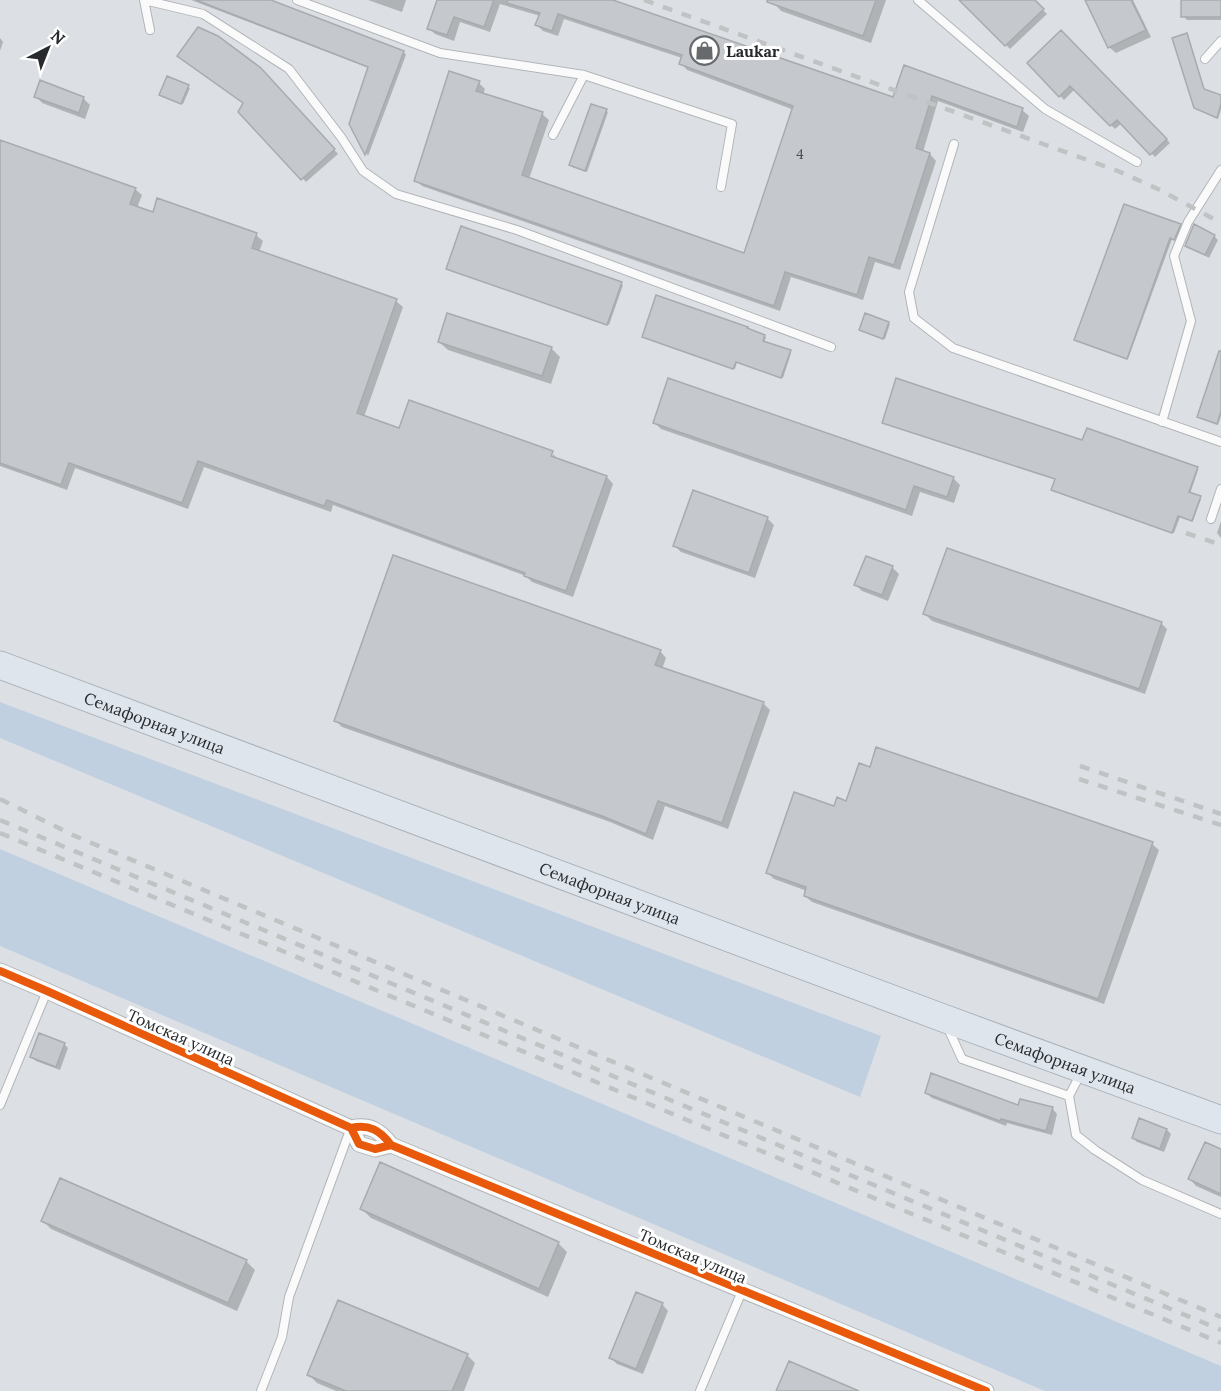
<svg xmlns="http://www.w3.org/2000/svg" width="1221" height="1391" font-family="Lora,serif">
<rect width="100%" height="100%" fill="#dce0e4"/>
<path fill="#c0d0e1" d="M 0,702 L 881,1036 L 860,1097 L 0,738 Z
M 0,849 L 1221,1366 L 1221,1391 L 1045,1391 L 0,946 Z"/>
<path fill="#0003" d="M 191,0 L 266,0 L 404,52 L 406,55 L 368,156 L 350,124 L 369,68 Z
M 368,0 L 406,0 L 402,12 Z
M 438,0 L 608,0 L 847,81 L 894,99 L 905,67 L 1022,110 L 1029,116 L 1023,132 L 938,101 L 923,152 L 930,154 L 936,161 L 900,270 L 875,262 L 863,300 L 791,277 L 780,311 L 422,186 L 416,180 L 479,83 L 485,89 L 483,95 L 542,114 L 549,120 L 529,179 L 745,255 L 794,110 L 687,70 L 681,63 L 682,58 L 564,19 L 558,36 L 543,31 L 537,25 L 540,16 L 500,4 L 490,32 L 460,22 L 454,41 L 435,34 L 429,28 Z
M 775,0 L 886,0 L 871,43 L 781,11 L 774,3 Z
M 961,0 L 1033,0 L 1047,14 L 1010,49 Z
M 1087,0 L 1133,0 L 1151,37 L 1116,53 L 1109,47 Z
M 1183,0 L 1221,0 L 1221,20 L 1187,20 L 1183,16 Z
M 1061,32 L 1170,143 L 1155,157 L 1122,123 L 1115,129 L 1075,89 L 1064,100 L 1029,63 Z
M 0,38 L 3,42 L 0,51 Z
M 260,69 L 338,154 L 306,182 L 240,111 Z
M 168,78 L 190,88 L 183,104 L 163,96 Z
M 1204,91 L 1221,96 L 1221,109 L 1218,119 L 1198,109 Z
M 36,96 L 83,98 L 90,105 L 85,119 L 42,103 Z
M 606,111 L 608,112 L 587,172 L 572,167 L 571,165 Z
M 0,141 L 135,189 L 142,195 L 137,208 L 154,214 L 158,200 L 256,235 L 263,241 L 259,252 L 396,301 L 403,307 L 364,417 L 400,430 L 552,453 L 553,454 L 550,454 L 550,464 L 553,454 L 558,460 L 607,477 L 613,484 L 573,597 L 532,582 L 526,576 L 333,505 L 331,512 L 204,467 L 188,509 L 75,468 L 67,490 L 0,466 Z
M 1180,225 L 1181,227 L 1176,241 L 1172,239 L 1128,359 L 1078,341 Z
M 1214,236 L 1218,240 L 1209,258 L 1187,245 Z
M 449,270 L 621,284 L 623,285 L 609,325 Z
M 888,323 L 890,324 L 885,339 L 861,330 Z
M 764,336 L 766,337 L 764,343 L 791,353 L 783,378 L 737,362 L 735,369 L 644,337 Z
M 439,342 L 551,348 L 560,357 L 551,384 L 448,350 Z
M 1221,349 L 1221,416 L 1218,425 L 1198,417 Z
M 654,422 L 953,478 L 960,485 L 954,503 L 920,492 L 912,516 L 661,429 Z
M 1083,442 L 1197,468 L 1198,470 L 1190,494 L 1201,499 L 1193,521 L 1180,517 L 1174,533 L 1054,491 L 1052,490 Z
M 767,518 L 774,525 L 755,578 L 681,552 L 675,546 Z
M 1221,521 L 1221,538 L 1217,533 Z
M 892,567 L 899,574 L 888,601 L 862,591 L 856,585 Z
M 925,614 L 1161,623 L 1167,629 L 1145,694 L 932,621 Z
M 660,651 L 666,658 L 662,669 L 763,703 L 770,710 L 728,829 L 665,806 L 653,840 L 610,822 L 342,727 L 336,721 Z
M 847,803 L 1152,844 L 1159,850 L 1104,1004 L 812,902 L 805,896 L 807,891 L 774,879 L 768,873 Z
M 64,1044 L 68,1048 L 60,1070 L 36,1061 L 32,1057 Z
M 926,1093 L 1019,1107 L 1052,1108 L 1057,1114 L 1052,1135 L 1007,1123 L 1006,1126 L 932,1098 Z
M 1167,1130 L 1171,1134 L 1164,1152 L 1137,1142 L 1133,1138 Z
M 1221,1151 L 1221,1197 L 1196,1186 L 1190,1179 Z
M 362,1209 L 558,1243 L 567,1252 L 548,1297 L 371,1218 Z
M 42,1220 L 246,1261 L 255,1270 L 237,1311 L 51,1229 Z
M 662,1304 L 668,1311 L 643,1374 L 617,1364 L 611,1358 Z
M 467,1355 L 475,1363 L 464,1391 L 336,1391 L 317,1383 L 309,1375 Z"/>
<path fill="#c5c8cc" stroke="#a8abae" stroke-width="1.5" d="M 196,0 L 271,0 L 404,51 L 365,155 L 349,124 L 368,67 Z
M 437,0 L 494,0 L 484,27 L 454,17 L 447,35 L 427,29 Z
M 508,0 L 613,0 L 893,97 L 904,65 L 1023,108 L 1017,127 L 932,96 L 916,148 L 930,153 L 894,265 L 869,257 L 857,295 L 785,272 L 774,306 L 414,181 L 449,71 L 480,81 L 476,91 L 543,112 L 522,175 L 744,253 L 793,106 L 679,64 L 682,55 L 558,14 L 552,31 L 535,25 L 540,13 L 507,3 Z
M 767,0 L 876,0 L 863,36 L 767,2 Z
M 959,0 L 1035,0 L 1044,9 L 1005,46 Z
M 1085,0 L 1131,0 L 1146,30 L 1108,48 Z
M 1181,0 L 1221,0 L 1221,17 L 1181,17 Z
M 198,27 L 218,36 L 261,68 L 335,149 L 301,180 L 238,112 L 243,103 L 177,56 Z
M 1061,30 L 1167,139 L 1150,155 L 1117,120 L 1110,126 L 1070,86 L 1059,97 L 1027,63 Z
M 1187,33 L 1204,89 L 1221,95 L 1221,104 L 1217,118 L 1194,108 L 1172,38 Z
M 167,76 L 189,85 L 181,104 L 159,95 Z
M 40,80 L 84,97 L 79,113 L 34,97 Z
M 591,104 L 607,109 L 585,171 L 569,165 Z
M 0,140 L 136,188 L 130,204 L 153,212 L 157,198 L 257,233 L 252,248 L 397,299 L 357,413 L 399,428 L 409,400 L 553,451 L 551,456 L 607,476 L 566,591 L 524,576 L 525,573 L 327,500 L 324,506 L 198,461 L 182,503 L 69,463 L 61,485 L 0,463 Z
M 1124,204 L 1181,224 L 1174,240 L 1170,238 L 1127,359 L 1074,340 Z
M 1194,224 L 1215,235 L 1205,255 L 1185,246 Z
M 461,226 L 622,282 L 607,325 L 446,269 Z
M 656,295 L 748,327 L 747,328 L 765,335 L 763,341 L 791,350 L 781,378 L 736,362 L 733,369 L 642,337 Z
M 447,313 L 552,347 L 542,376 L 438,342 Z
M 865,313 L 889,322 L 883,339 L 859,330 Z
M 1219,351 L 1221,351 L 1221,411 L 1217,424 L 1197,417 Z
M 668,378 L 954,477 L 947,497 L 914,486 L 906,510 L 653,423 Z
M 896,378 L 1082,440 L 1087,428 L 1198,467 L 1189,492 L 1201,496 L 1192,521 L 1178,516 L 1172,533 L 1051,490 L 1055,479 L 882,423 Z
M 693,490 L 768,517 L 749,573 L 673,546 Z
M 947,548 L 1162,622 L 1139,689 L 923,614 Z
M 393,555 L 661,650 L 655,665 L 764,702 L 722,823 L 658,801 L 646,834 L 602,816 L 334,721 Z
M 866,556 L 893,566 L 882,595 L 854,585 Z
M 876,747 L 1153,842 L 1098,999 L 804,896 L 806,887 L 766,873 L 794,792 L 834,806 L 837,797 L 846,801 L 859,763 L 870,767 Z
M 39,1033 L 65,1043 L 56,1067 L 30,1057 Z
M 931,1073 L 1018,1105 L 1020,1099 L 1053,1107 L 1046,1131 L 1001,1119 L 1000,1121 L 925,1093 Z
M 1139,1118 L 1167,1129 L 1160,1149 L 1132,1138 Z
M 1205,1142 L 1221,1149 L 1221,1194 L 1188,1179 Z
M 380,1162 L 559,1242 L 539,1289 L 360,1209 Z
M 60,1178 L 247,1260 L 228,1303 L 41,1221 Z
M 636,1292 L 663,1303 L 636,1369 L 609,1358 Z
M 338,1300 L 468,1354 L 452,1391 L 346,1391 L 307,1375 Z
M 789,1361 L 859,1391 L 776,1391 Z"/>
<g fill="none" stroke-linecap="round" stroke-linejoin="round">
<defs>
<path id="lane" d="M 144,0 L 203,14 L 289,69 L 341,137 L 363,171 L 396,194 L 517,230 L 831,347
M 144,0 L 150,30
M 297,0 L 440,53 L 584,75 L 732,124 L 721,187
M 918,0 L 1045,109 L 1137,162
M 1205,59 L 1221,41
M 553,135 L 584,75
M 954,144 L 909,292 L 914,318 L 953,348 L 1221,442
M 1162,422 L 1191,321 L 1174,256 L 1188,222 L 1221,170
M 1211,519 L 1221,489
M 947,1026 L 962,1059 L 1069,1096
M 1080,1075 L 1069,1096 L 1076,1135 L 1095,1150 L 1142,1180 L 1221,1214
M 0,1105 L 47,991
M 261,1391 L 282,1337 L 289,1297 L 350,1130
M 700,1391 L 742,1291"/>
<path id="street" d="M 0,971 L 47,991 L 351,1128 L 359,1144 L 375,1149 L 391,1145
M 351,1128 C 369,1124 380,1130 391,1145 L 986,1391"/>
<g id="highway">
<path id="s1" d="M 0,665 L 943,1018 L 1221,1120"/>
</g>
</defs>
<use href="#lane" stroke="#b2b5b8" stroke-width="10"/>
<use href="#street" stroke="#b2b5b8" stroke-width="17"/>
<use href="#highway" stroke="#aab2ba" stroke-width="29"/>
<use href="#lane" stroke="#fafafb" stroke-width="8"/>
<use href="#street" stroke="#fafafb" stroke-width="15"/>
<use href="#highway" stroke="#dfe5ec" stroke-width="27"/>
<path stroke="#c1c2c4" stroke-width="4.5" stroke-dasharray="10 10" stroke-linecap="butt" d="M 644,0 L 1118,171 L 1160,190 L 1221,223
M 1186,533 L 1221,545
M 1080,766 L 1221,814
M 1079,779 L 1221,825
M 0,799 L 75,836 L 1221,1317
M 0,820 L 1221,1330
M 0,833 L 1221,1343"/>
<defs>
<path id="cycleway" d="M 0,971 L 47,991 L 351,1128 L 359,1144 L 375,1149 L 391,1145
M 351,1128 C 369,1124 380,1130 391,1145 L 986,1391"/>
</defs>
<use href="#cycleway" stroke="#fff" stroke-width="11"/>
<use href="#cycleway" stroke="#e8590c" stroke-width="8"/>
</g>
<defs>
<symbol id="shop-ring" viewBox="-11 -11 22 22"><circle r="9.5" fill="#fff" stroke="#666a6d" stroke-width="1.5"/><path d="M-5-2.5h2.3a2.7 3.5 0 0 1 5.4 0H5L5.5 6h-11ZM-1.5-2.5h3a1.5 2.3 0 0 0-3 0Z" fill="#666a6d"/></symbol>
</defs>
<g fill-rule="evenodd">
<use href="#shop-ring" x="688" y="34" width="33" height="33"/>
</g>
<g text-anchor="middle" dominant-baseline="central" stroke-width="6" stroke-linejoin="round" paint-order="stroke">
<g font-size="14" fill="#4e5255">
<text x="800" y="154">4</text>
</g>
<g font-size="16" font-weight="bold" fill="#272a2d" stroke="#fff" text-anchor="start">
<text x="726" y="51">Laukar</text>
</g>
<g font-size="16" fill="#272a2d" stroke="#fff">
<text stroke="none"><textPath href="#s1" startOffset="165">Семафорная улица</textPath></text>
<text stroke="none"><textPath href="#s1" startOffset="651">Семафорная улица</textPath></text>
<text transform="translate(181 1037) rotate(24)">Томская улица</text>
<text stroke="none"><textPath href="#s1" startOffset="1137">Семафорная улица</textPath></text>
<text transform="translate(693 1256) rotate(23)">Томская улица</text>
</g>
</g>
<g transform="translate(48 48) rotate(42)" stroke="#ffffff" stroke-width="4.5" paint-order="stroke">
<path d="M0-4.5L10 22L0 15L-10 22Z" fill="#272a2d"/>
<text y="-9" font-size="16" font-weight="bold" text-anchor="middle" fill="#272a2d">N</text>
</g>
</svg>
